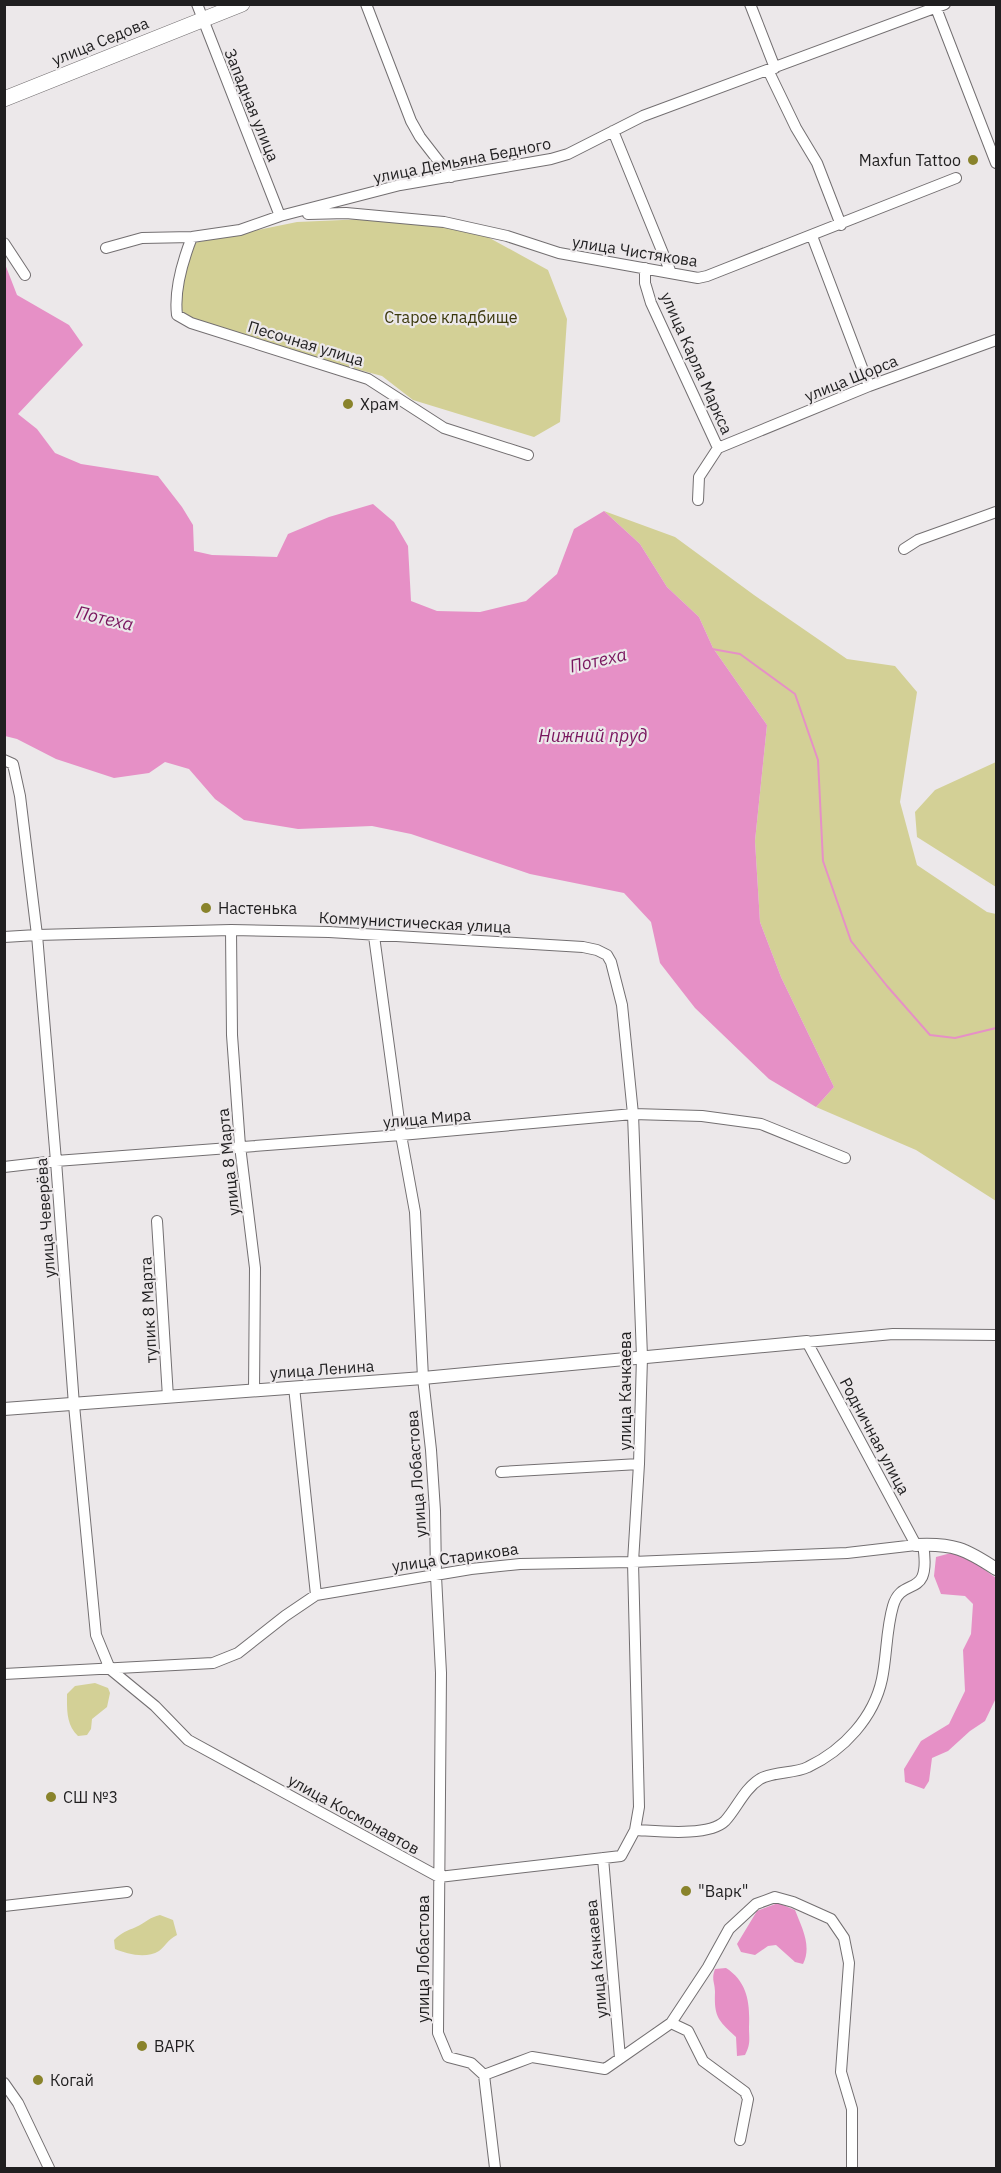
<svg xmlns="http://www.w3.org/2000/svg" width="1001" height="2173" font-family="'IBM Plex Sans',sans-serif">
<rect width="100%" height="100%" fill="#ece8ea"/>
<path fill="#d3d096" d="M 388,218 L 475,230 L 548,270 L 567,319 L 560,422 L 534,437 L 413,400 L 382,376 L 237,337 L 186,316 L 178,304 L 190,248 L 194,243 L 297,222 Z
M 604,511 L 675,537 L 754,595 L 847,659 L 895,666 L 917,692 L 900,802 L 917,865 L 987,912 L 996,914 L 996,1201 L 916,1150 L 816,1107 L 834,1087 L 781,977 L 760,922 L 755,841 L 767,725 L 713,648 L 699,617 L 667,587 L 640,544 Z
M 996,762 L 996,887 L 917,837 L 915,812 L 935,790 Z
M 95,1683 L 108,1688 L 110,1693 L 107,1707 L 92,1719 L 91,1729 L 87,1735 L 78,1736 C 66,1725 67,1709 67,1694 L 75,1686 Z
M 160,1915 L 173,1920 L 177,1935 C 167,1940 166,1946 159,1951 C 146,1959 127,1954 115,1949 L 114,1940 C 122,1932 127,1931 136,1927 C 145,1923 150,1917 160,1915 Z"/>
<path fill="#e690c6" d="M 5,264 L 17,295 L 69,325 L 83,345 L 18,414 L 37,429 L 55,453 L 81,464 L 158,476 L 182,507 L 193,525 L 194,551 L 212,555 L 277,557 L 288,534 L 329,517 L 373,504 L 394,522 L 408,546 L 411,601 L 437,611 L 480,612 L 526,601 L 557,574 L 574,529 L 604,511 L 640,544 L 667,587 L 699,617 L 713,648 L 767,725 L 755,841 L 760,922 L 781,977 L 834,1087 L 816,1107 L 769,1079 L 695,1008 L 660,963 L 651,922 L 624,893 L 530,874 L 411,834 L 372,826 L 298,829 L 244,820 L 215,799 L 189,769 L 165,762 L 149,773 L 114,778 L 56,759 L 17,739 L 5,736 Z
M 951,1553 L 967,1557 L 996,1578 L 996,1698 L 985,1721 L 970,1731 L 948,1751 L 932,1758 L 929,1781 L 924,1789 L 905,1782 L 904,1769 L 921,1741 L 949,1724 L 965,1691 L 963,1650 L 971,1634 L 973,1604 L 965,1596 L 941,1594 L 934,1576 L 936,1557 Z
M 778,1903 L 795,1910 C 802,1928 812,1946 803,1964 L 795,1962 L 776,1945 L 768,1946 L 755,1955 L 741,1952 L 737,1944 L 757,1911 Z
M 726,1968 C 748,1982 750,2004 749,2027 C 749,2039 751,2044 745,2055 L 737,2056 L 736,2037 C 718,2020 714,2017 715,1992 C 715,1982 711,1980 715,1969 Z"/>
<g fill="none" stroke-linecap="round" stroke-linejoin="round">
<path stroke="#e690c6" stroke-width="2" d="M 712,649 L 740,654 L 795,694 L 818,760 L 823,861 L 851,941 L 887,986 L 930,1035 L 955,1038 L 996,1028"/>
<defs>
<path id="minor" d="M 197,4 L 280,216
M 366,4 L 411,121 L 420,137 L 451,177
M 750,4 L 775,68
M 936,8 L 996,163
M 768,70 L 796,128 L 817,163 L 841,225
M 613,131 L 671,273
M 308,214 L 346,213 L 444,222 L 507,236 L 559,253 L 698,278 L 707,276 L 956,178
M 812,236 L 869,386
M 192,237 C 183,260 174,290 177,315 L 191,323 L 368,379 L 444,428 L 528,455
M 4,243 L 25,275
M 106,248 L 142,238 L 192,237 L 240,230 L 280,216 L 400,185 L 551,159 L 568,154 L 643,116 L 945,4
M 645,268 L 645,283 L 651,303 L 718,448 L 699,477 L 698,500
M 718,448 L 869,386 L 996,340
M 904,549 L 918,540 L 996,512
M 4,760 L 13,764 L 20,796 L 37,935 L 56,1161 L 74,1405 L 96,1635 L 110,1669 L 155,1706 L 188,1740 L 439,1877 L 621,1856 L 635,1830 L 639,1807 L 633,1562 L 639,1464 L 642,1357 L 633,1114 L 622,1005 L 611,962 L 607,955 L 597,950 L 583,947 L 329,932 L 231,930 L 37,935 L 4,937
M 231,930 L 232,1035 L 240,1146 L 255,1268 L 254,1391
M 374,936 L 401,1135 L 415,1212 L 423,1378 L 431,1450 L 435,1511 L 436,1576 L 441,1673 L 438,2033 L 448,2057 L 471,2063 L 484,2075 L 495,2168
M 4,1167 L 56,1161 L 401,1135 L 633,1114 L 702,1116 L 761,1124 L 845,1158
M 157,1221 L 168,1397
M 294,1387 L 316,1595
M 501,1472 L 639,1464
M 4,1674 L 213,1663 L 238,1653 L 285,1616 L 316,1595 L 471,1569 L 520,1564 L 633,1562 L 847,1553 L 916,1545 L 807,1342 L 893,1334 L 996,1335
M 635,1830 C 657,1831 709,1837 725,1821 C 737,1808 744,1789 760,1779 C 774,1771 794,1774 808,1767 C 844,1750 874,1717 882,1679 C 887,1655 886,1630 893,1606 C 902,1574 932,1602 923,1544
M 603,1858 L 620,2058
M 4,1906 L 127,1892
M 671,2023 L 688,2031 L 703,2061 L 745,2092 L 748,2099 L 740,2140
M 484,2075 L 532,2057 L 605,2069 L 671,2023 L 708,1967 L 729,1929 L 756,1904 L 775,1897 L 793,1902 L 831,1919 L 844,1938 L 849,1963 L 841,2072 L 852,2109 L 852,2168
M 4,2083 L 18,2103 L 49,2168"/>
<path id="tertiary" d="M 4,1409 L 423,1378 L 807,1342
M 916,1545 C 953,1543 966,1549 996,1569"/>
<path id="secondary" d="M 4,99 L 242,4"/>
</defs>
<use href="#minor" stroke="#736f71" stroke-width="12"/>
<use href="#tertiary" stroke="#736f71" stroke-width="14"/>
<use href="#secondary" stroke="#736f71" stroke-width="16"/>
<use href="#minor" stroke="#fff" stroke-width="10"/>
<use href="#tertiary" stroke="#fff" stroke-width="12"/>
<use href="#secondary" stroke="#fff" stroke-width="15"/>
</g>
<g fill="#89832b" stroke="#ece8ea" stroke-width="2">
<circle cx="973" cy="160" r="6"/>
<circle cx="348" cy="404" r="6"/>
<circle cx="206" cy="908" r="6"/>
<circle cx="51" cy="1797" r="6"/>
<circle cx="686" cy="1891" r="6"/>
<circle cx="142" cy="2046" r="6"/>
<circle cx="38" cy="2080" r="6"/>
</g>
<g text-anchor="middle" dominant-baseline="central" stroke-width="4.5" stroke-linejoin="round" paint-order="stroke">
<g font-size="16" fill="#201f20" stroke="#ece8ea">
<text transform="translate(100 41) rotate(-22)">улица Седова</text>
<text transform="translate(252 105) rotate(68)">Западная улица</text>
<text transform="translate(462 160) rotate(-11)">улица Демьяна Бедного</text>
<text transform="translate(635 251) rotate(9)">улица Чистякова</text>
<text transform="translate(306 343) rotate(17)">Песочная улица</text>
<text transform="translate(697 363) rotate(66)">улица Карла Маркса</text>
<text transform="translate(851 378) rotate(-22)">улица Щорса</text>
<text transform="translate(415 922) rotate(3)">Коммунистическая улица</text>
<text transform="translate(427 1118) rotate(-5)">улица Мира</text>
<text transform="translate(228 1162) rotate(-96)">улица 8 Марта</text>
<text transform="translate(45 1218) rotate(-94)">улица Чеверёва</text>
<text transform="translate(148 1310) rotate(-93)">тупик 8 Марта</text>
<text transform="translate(322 1369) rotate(-4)">улица Ленина</text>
<text transform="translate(625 1391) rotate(-90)">улица Качкаева</text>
<text transform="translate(875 1436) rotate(62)">Родничная улица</text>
<text transform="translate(416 1474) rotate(-94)">улица Лобастова</text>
<text transform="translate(455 1557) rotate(-8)">улица Старикова</text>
<text transform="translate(354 1814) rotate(29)">улица Космонавтов</text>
<text transform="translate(423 1959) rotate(-90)">улица Лобастова</text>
<text transform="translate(596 1959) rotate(-95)">улица Качкаева</text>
</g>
<g font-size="16" fill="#201f20" stroke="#ece8ea" text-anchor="start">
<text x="961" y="160" text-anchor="end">Maxfun Tattoo</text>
<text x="360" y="404">Храм</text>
<text x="218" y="908">Настенька</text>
<text x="63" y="1797">СШ №3</text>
<text x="698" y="1891">"Варк"</text>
<text x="154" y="2046">ВАРК</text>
<text x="50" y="2080">Когай</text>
</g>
<g font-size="16" fill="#3b380c" stroke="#ece8ea">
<text x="451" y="317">Старое кладбище</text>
</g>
<g font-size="18" font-style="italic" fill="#79155e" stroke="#ece8ea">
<text transform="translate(105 618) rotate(13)">Потеха</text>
<text transform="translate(598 660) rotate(-13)">Потеха</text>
<text x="593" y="735">Нижний пруд</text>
</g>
</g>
<rect width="1001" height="2173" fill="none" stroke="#201f20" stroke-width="12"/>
</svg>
